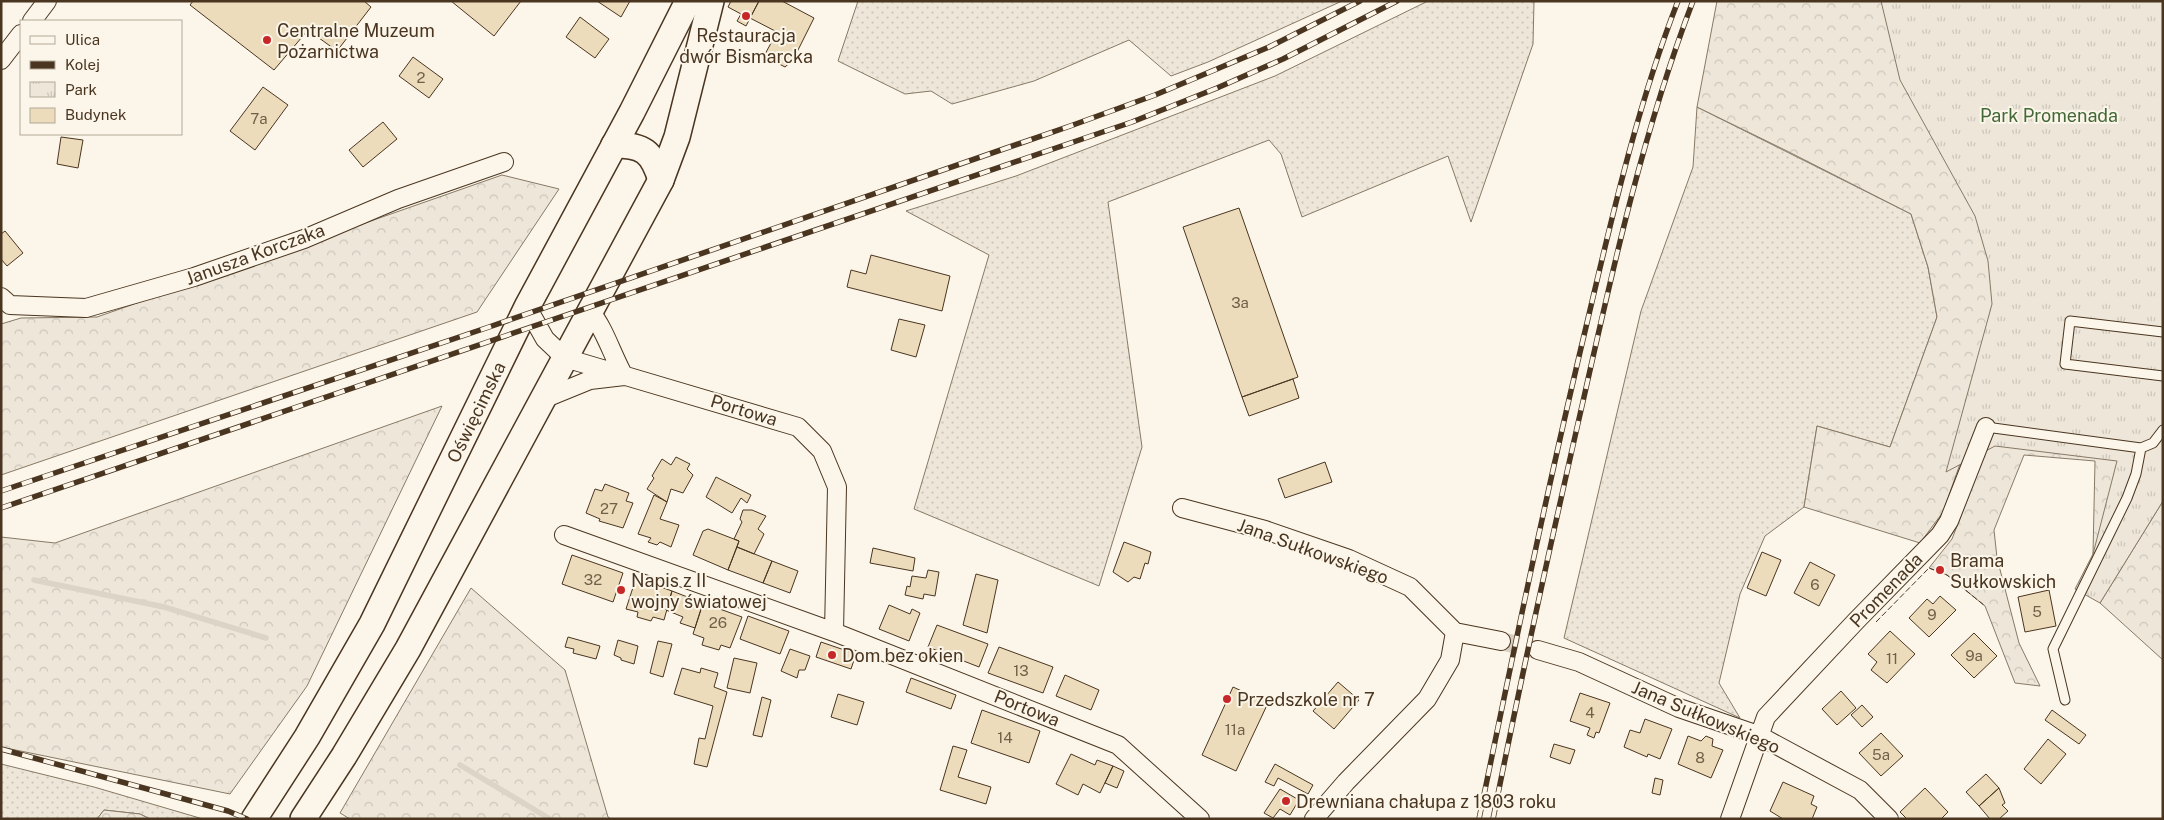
<svg xmlns="http://www.w3.org/2000/svg" width="2164" height="820" font-family="'Public Sans',sans-serif">
<defs>
<pattern id="grass-dots" width="8" height="8" patternUnits="userSpaceOnUse" patternTransform="scale(1.25)"><rect width="8" height="8" fill="#ede6d9"/><path d="M2 2h.1M6 6h.1" fill="none" stroke="#cdc6ba" stroke-width="1.8" stroke-linecap="round"/></pattern>
<pattern id="forest-crowns" width="20" height="18" patternUnits="userSpaceOnUse" patternTransform="scale(1.25)"><rect width="20" height="18" fill="#ede6d9"/><path d="M2 6a3 3 0 1 1 6 0M12 15a3 3 0 1 1 6 0" fill="none" stroke="#cdc6ba"/></pattern>
<pattern id="park-tufts" width="24" height="20" patternUnits="userSpaceOnUse" patternTransform="scale(1.25)"><rect width="24" height="20" fill="#ede6d9"/><path d="M3 7l-1-3M5 7V3M7 7l1-3M15 17l-1-3M17 17v-4M19 17l1-3" fill="none" stroke="#cdc6ba"/></pattern>
</defs>
<rect width="100%" height="100%" fill="#fbf6e9"/>
<path fill="url(#grass-dots)" stroke="#887966" d="M 858,1 L 1342,1 L 1208,62 L 1171,76 L 1129,40 L 1034,81 L 952,104 L 931,91 L 905,94 L 838,61 Z
M 1428,1 L 1534,1 L 1533,44 L 1471,222 L 1448,156 L 1302,217 L 1281,154 L 1269,140 L 1108,202 L 1142,447 L 1099,586 L 914,509 L 989,255 L 906,211 L 1016,176 L 1275,76 Z
M 1697,107 L 1911,214 L 1928,267 L 1937,317 L 1890,447 L 1817,426 L 1804,507 L 1765,536 L 1740,594 L 1719,683 L 1740,718 L 1564,638 L 1641,311 L 1693,167 Z
M 1,764 L 94,787 L 203,819 L 150,819 L 140,814 L 104,810 L 97,819 L 1,819 Z"/>
<path fill="url(#forest-crowns)" stroke="#887966" d="M 1717,1 L 1915,1 L 2002,250 L 1972,430 L 1943,512 L 1920,543 L 1804,507 L 1817,426 L 1890,447 L 1937,317 L 1928,267 L 1911,214 L 1787,151 L 1697,107 Z
M 502,175 L 559,189 L 477,312 L 1,475 L 1,324 L 21,318 L 97,317 Z
M 442,406 L 307,686 L 230,794 L 1,747 L 1,537 L 55,543 Z
M 1991,438 L 2128,455 L 2093,554 L 2095,461 L 2024,455 L 1994,530 L 1997,558 L 2019,643 L 2040,686 L 2015,683 L 1985,606 L 1947,575 L 1929,568 L 1952,539 Z
M 2163,501 L 2163,660 L 2100,603 Z
M 471,588 L 565,670 L 608,817 L 611,819 L 350,819 L 340,813 Z
M 104,810 L 140,814 L 150,819 L 97,819 Z"/>
<path fill="url(#park-tufts)" stroke="#887966" d="M 1881,1 L 2163,1 L 2163,501 L 2100,603 L 2075,589 L 2093,554 L 2117,461 L 1995,446 L 1946,472 L 1992,304 L 1988,261 L 1975,216 L 1900,80 Z"/>
<g fill="none" stroke-linecap="round" stroke-linejoin="round">
<path stroke="#dcd4c6" stroke-width="5.5" d="M 34,580 L 164,607 L 266,638
M 460,765 L 550,819"/>
</g>
<path fill="#ecdcbc" stroke="#4a3520" d="M 193,1 L 364,1 L 371,7 L 337,51 L 308,30 L 274,70 L 190,5 Z
M 451,1 L 521,1 L 494,36 Z
M 597,1 L 630,1 L 621,17 Z
M 731,1 L 759,1 L 746,26 L 737,21 L 741,14 L 728,7 Z
M 759,1 L 782,1 L 814,18 L 793,60 L 785,67 L 764,56 L 777,32 L 750,18 Z
M 580,17 L 609,39 L 595,58 L 566,37 Z
M 413,57 L 443,79 L 429,98 L 399,76 Z
M 263,87 L 288,105 L 255,150 L 230,131 Z
M 383,122 L 397,139 L 363,167 L 349,150 Z
M 61,137 L 83,140 L 78,168 L 57,164 Z
M 1239,208 L 1298,377 L 1242,397 L 1183,227 Z
M 5,231 L 23,253 L 7,266 L 1,259 L 1,234 Z
M 871,255 L 950,276 L 942,311 L 847,287 L 851,270 L 866,274 Z
M 899,319 L 925,325 L 916,357 L 891,350 Z
M 1293,379 L 1299,398 L 1249,416 L 1242,397 Z
M 676,457 L 690,464 L 687,469 L 693,475 L 683,493 L 671,489 L 667,502 L 647,489 L 654,478 L 652,476 L 662,459 L 671,465 Z
M 1325,462 L 1332,482 L 1285,498 L 1278,479 Z
M 716,477 L 751,495 L 747,503 L 741,498 L 732,513 L 706,497 Z
M 605,484 L 629,493 L 626,501 L 633,503 L 623,528 L 599,521 L 600,519 L 586,513 L 595,489 L 602,491 Z
M 654,495 L 667,502 L 660,519 L 679,525 L 671,547 L 660,542 L 657,545 L 648,542 L 651,538 L 638,534 Z
M 743,510 L 752,510 L 766,516 L 758,529 L 764,534 L 754,554 L 737,547 L 739,541 L 734,539 L 742,522 L 740,519 Z
M 708,529 L 739,541 L 728,570 L 693,555 L 703,531 Z
M 1124,542 L 1151,552 L 1148,564 L 1145,563 L 1140,579 L 1134,577 L 1128,582 L 1113,572 Z
M 737,547 L 772,561 L 763,583 L 728,570 Z
M 873,548 L 915,558 L 913,571 L 870,563 Z
M 1762,552 L 1781,560 L 1766,596 L 1747,588 Z
M 572,555 L 623,573 L 613,602 L 562,584 Z
M 772,561 L 798,571 L 790,593 L 763,583 Z
M 1810,562 L 1835,575 L 1819,606 L 1794,593 Z
M 928,570 L 939,572 L 935,596 L 924,594 L 923,599 L 905,595 L 907,586 L 910,587 L 912,576 L 926,578 Z
M 976,574 L 998,580 L 987,633 L 963,625 Z
M 636,578 L 672,591 L 664,620 L 653,617 L 651,621 L 637,617 L 638,612 L 626,609 Z
M 2049,590 L 2056,626 L 2025,632 L 2018,597 Z
M 672,591 L 703,603 L 695,628 L 680,623 L 683,617 L 666,610 Z
M 1940,596 L 1956,610 L 1929,637 L 1909,618 L 1927,599 L 1933,604 Z
M 703,603 L 742,617 L 730,648 L 721,645 L 719,650 L 702,645 L 704,638 L 693,634 Z
M 889,605 L 910,614 L 912,609 L 920,613 L 909,641 L 879,629 Z
M 748,616 L 789,631 L 780,654 L 740,639 Z
M 937,625 L 988,644 L 979,667 L 928,647 Z
M 1890,631 L 1915,654 L 1887,683 L 1871,670 L 1877,662 L 1868,654 Z
M 1974,633 L 1997,656 L 1974,678 L 1951,655 Z
M 568,637 L 600,646 L 596,659 L 573,653 L 574,649 L 565,647 Z
M 618,640 L 638,646 L 634,664 L 621,660 L 621,658 L 614,655 Z
M 658,641 L 672,644 L 663,677 L 650,673 Z
M 821,642 L 856,654 L 851,669 L 816,657 Z
M 999,647 L 1053,667 L 1043,693 L 988,673 Z
M 790,649 L 810,656 L 805,670 L 799,670 L 797,678 L 781,671 Z
M 734,658 L 757,663 L 750,693 L 727,688 Z
M 682,668 L 700,673 L 701,668 L 718,673 L 714,687 L 727,692 L 707,767 L 694,764 L 699,738 L 705,739 L 713,706 L 674,694 Z
M 1065,675 L 1099,690 L 1091,710 L 1056,696 Z
M 911,678 L 956,695 L 951,709 L 906,692 Z
M 1338,682 L 1359,700 L 1334,729 L 1313,711 Z
M 1233,687 L 1268,703 L 1236,771 L 1202,755 Z
M 1841,691 L 1856,708 L 1837,725 L 1822,709 Z
M 1580,693 L 1610,703 L 1599,733 L 1596,732 L 1594,738 L 1587,735 L 1590,728 L 1570,721 Z
M 838,694 L 864,702 L 857,725 L 831,717 Z
M 762,697 L 771,700 L 762,737 L 753,735 Z
M 1862,705 L 1873,717 L 1862,727 L 1851,715 Z
M 982,710 L 1040,731 L 1029,763 L 971,743 Z
M 2052,710 L 2086,735 L 2079,744 L 2045,720 Z
M 1645,719 L 1672,729 L 1660,759 L 1648,754 L 1647,757 L 1624,747 L 1630,730 L 1640,733 Z
M 1881,733 L 1903,756 L 1881,776 L 1859,753 Z
M 1688,736 L 1701,741 L 1706,736 L 1713,739 L 1712,746 L 1723,750 L 1711,778 L 1678,764 Z
M 2048,739 L 2066,754 L 2041,784 L 2024,769 Z
M 1554,744 L 1575,750 L 1570,764 L 1550,757 Z
M 953,746 L 967,750 L 958,777 L 991,787 L 986,804 L 940,790 Z
M 1071,754 L 1095,765 L 1097,760 L 1113,766 L 1100,793 L 1083,784 L 1078,795 L 1056,784 Z
M 1275,764 L 1313,785 L 1308,794 L 1278,778 L 1274,786 L 1265,782 Z
M 1113,766 L 1124,771 L 1117,788 L 1105,783 Z
M 1986,774 L 1999,788 L 1979,806 L 1966,792 Z
M 1655,778 L 1663,780 L 1660,795 L 1652,793 Z
M 1783,782 L 1814,796 L 1811,804 L 1817,807 L 1812,819 L 1783,819 L 1770,811 Z
M 1925,788 L 1948,812 L 1941,819 L 1907,819 L 1900,812 Z
M 1999,788 L 2005,803 L 2002,805 L 2008,811 L 1999,819 L 1990,819 L 1979,806 Z
M 1280,789 L 1299,800 L 1290,815 L 1280,809 L 1273,818 L 1264,813 Z"/>
<g fill="none" stroke-linecap="round" stroke-linejoin="round">
<path stroke="#d8cfc1" stroke-width="18" stroke-dasharray="18 9" stroke-linecap="butt" d="M 1501,641 L 1538,650"/>
<defs>
<path id="lane" d="M 2163,332 L 2070,321 L 2065,364 L 2163,376
M 1986,427 L 2141,448 L 2136,474 L 2127,498 L 2053,649 L 2065,700
M 2141,448 L 2153,443 L 2163,430"/>
<path id="street" d="M 32,21 L 47,1
M 1,60 L 21,34
M 1,297 L 10,305 L 86,308 L 194,277 L 304,239 L 398,199 L 504,162
M 527,307 L 545,339 L 565,358 L 798,427 L 822,451 L 837,487 L 834,632 L 1118,745 L 1200,819
M 541,400 L 590,380 L 624,376 C 612,355 605,329 590,311
M 1182,508 L 1265,530 L 1349,559 L 1410,587 L 1455,632 L 1501,641
M 564,535 L 834,632
M 1538,650 L 1579,662 L 1679,708 L 1758,735 L 1860,790 L 1889,819
M 1314,819 L 1346,782 L 1427,699 L 1450,660 L 1455,632
M 1730,819 L 1766,717 L 1856,621 L 1940,535 L 1949,521 L 1986,427"/>
<g id="secondary">
<path d="M 614,145 C 643,145 652,151 661,180"/>
<path id="s1" d="M 254,819 L 307,737 L 372,624 L 527,307 L 632,112 L 688,1"/>
<path d="M 303,819 L 344,756 L 408,649 L 661,180 L 677,137 L 711,1"/>
</g>
</defs>
<use href="#lane" stroke="#4a3520" stroke-width="11"/>
<use href="#street" stroke="#4a3520" stroke-width="20"/>
<use href="#secondary" stroke="#4a3520" stroke-width="28"/>
<use href="#lane" stroke="#fbf6e9" stroke-width="9"/>
<use href="#street" stroke="#fbf6e9" stroke-width="18"/>
<use href="#secondary" stroke="#fbf6e9" stroke-width="25"/>
<defs>
<path id="rail" d="M 1,491 L 489,327 L 1073,125 L 1155,95 L 1269,47 L 1360,1
M 1,508 L 1132,122 L 1217,88 L 1283,59 L 1397,1
M 1,749 L 228,811 L 247,819
M 1479,819 C 1513,654 1547,490 1586,327 C 1612,217 1637,106 1678,1
M 1493,819 C 1521,678 1552,537 1584,397 C 1614,263 1644,129 1693,1"/>
</defs>
<use href="#rail" stroke="#4a3520" stroke-width="5.5"/>
<use href="#rail" stroke="#fbf6e9" stroke-width="4" stroke-dasharray="11" stroke-linecap="butt"/>
<path stroke="#4a3520" stroke-width="1" stroke-dasharray="6 2.5" stroke-linecap="butt" d="M 1876,622 L 1929,568 L 1947,575 L 1985,606"/>
</g>
<g fill="#c62828" stroke="#fbf6e9" stroke-width="2">
<circle cx="746" cy="16" r="5"/>
<circle cx="267" cy="40" r="5"/>
<circle cx="1940" cy="570" r="5"/>
<circle cx="621" cy="590" r="5"/>
<circle cx="832" cy="655" r="5"/>
<circle cx="1227" cy="699" r="5"/>
<circle cx="1286" cy="801" r="5"/>
</g>
<g text-anchor="middle" dominant-baseline="central" stroke-width="4" stroke-linejoin="round" paint-order="stroke">
<g font-size="15" fill="#725f47">
<text x="421" y="77">2</text>
<text x="259" y="118">7a</text>
<text x="1240" y="302">3a</text>
<text x="609" y="508">27</text>
<text x="593" y="579">32</text>
<text x="1815" y="584">6</text>
<text x="2037" y="611">5</text>
<text x="1932" y="614">9</text>
<text x="718" y="622">26</text>
<text x="1974" y="655">9a</text>
<text x="1892" y="658">11</text>
<text x="1021" y="670">13</text>
<text x="1590" y="712">4</text>
<text x="1235" y="729">11a</text>
<text x="1005" y="737">14</text>
<text x="1881" y="754">5a</text>
<text x="1700" y="757">8</text>
</g>
<g font-size="18" fill="#4a3520" stroke="#fbf6e9" text-anchor="start">
<text x="277" y="30">Centralne Muzeum<tspan x="277" dy="21">Pożarnictwa</tspan></text>
<text x="746" y="35" text-anchor="middle">Restauracja<tspan x="746" dy="21">dwór Bismarcka</tspan></text>
<text x="1950" y="560">Brama<tspan x="1950" dy="21">Sułkowskich</tspan></text>
<text x="631" y="580">Napis z II<tspan x="631" dy="21">wojny światowej</tspan></text>
<text x="842" y="655">Dom bez okien</text>
<text x="1237" y="699">Przedszkole nr 7</text>
<text x="1296" y="801">Drewniana chałupa z 1803 roku</text>
</g>
<g font-size="18" fill="#436837" stroke="#fbf6e9">
<text x="2049" y="115">Park Promenada</text>
</g>
<g font-size="18" fill="#4a3520" stroke="#fbf6e9">
<text transform="translate(255 254) rotate(-20)">Janusza Korczaka</text>
<text transform="translate(744 410) rotate(17)">Portowa</text>
<text stroke="none"><textPath href="#s1" startOffset="464">Oświęcimska</textPath></text>
<text transform="translate(1313 551) rotate(20)">Jana Sułkowskiego</text>
<text transform="translate(1886 590) rotate(-46)">Promenada</text>
<text transform="translate(1027 708) rotate(22)">Portowa</text>
<text transform="translate(1706 717) rotate(23)">Jana Sułkowskiego</text>
</g>
</g>
<rect width="2164" height="820" fill="none" stroke="#4a3520" stroke-width="5"/>
<rect x="20" y="20" width="162" height="115" fill="#fbf6e9" stroke="#b4a999"/>
<rect x="30" y="36" width="25" height="8" fill="#fbf6e9" stroke="#b4a999"/>
<text x="65" y="45" font-size="15" fill="#4a3520">Ulica</text>
<rect x="30" y="61" width="25" height="8" fill="#4a3520" stroke="#b4a999"/>
<text x="65" y="70" font-size="15" fill="#4a3520">Kolej</text>
<rect x="30" y="82" width="25" height="15" fill="url(#park-tufts)" stroke="#b4a999"/>
<text x="65" y="95" font-size="15" fill="#4a3520">Park</text>
<rect x="30" y="108" width="25" height="15" fill="#ecdcbc" stroke="#b4a999"/>
<text x="65" y="120" font-size="15" fill="#4a3520">Budynek</text>
</svg>
